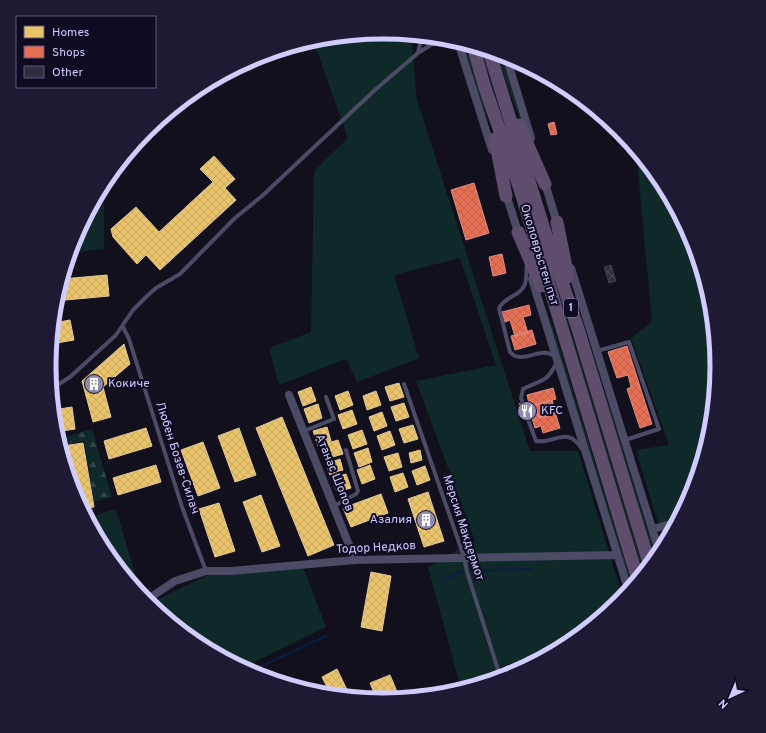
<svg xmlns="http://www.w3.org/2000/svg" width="766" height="733" font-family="Overpass,sans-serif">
<defs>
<pattern id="forest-firs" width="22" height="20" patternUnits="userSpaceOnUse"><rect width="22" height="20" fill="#0f2828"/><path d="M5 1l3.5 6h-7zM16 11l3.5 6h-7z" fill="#314648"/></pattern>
<pattern id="homes-cross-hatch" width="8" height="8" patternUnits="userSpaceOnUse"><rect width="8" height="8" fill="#e9c46a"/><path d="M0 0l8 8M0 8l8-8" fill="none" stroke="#c7a964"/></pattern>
<pattern id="shops-cross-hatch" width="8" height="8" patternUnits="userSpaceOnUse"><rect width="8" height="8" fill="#e76f51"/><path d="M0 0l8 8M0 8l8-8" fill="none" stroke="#bd6250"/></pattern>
<pattern id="building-cross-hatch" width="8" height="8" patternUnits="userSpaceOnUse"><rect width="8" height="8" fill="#302e3f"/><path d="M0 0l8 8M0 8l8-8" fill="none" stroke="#4d4b5c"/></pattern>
</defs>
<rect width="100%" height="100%" fill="#12101d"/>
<path fill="#0f2828" d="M 383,32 L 414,35 L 412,46 L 417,100 L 530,451 L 578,451 L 623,598 L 569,645 L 517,673 L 513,662 L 460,685 L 428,567 L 475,541 L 416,381 L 496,365 L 460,258 L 394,275 L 419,358 L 357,382 L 346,359 L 279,385 L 269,348 L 311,332 L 314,171 L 348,138 L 313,40 Z
M 462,43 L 465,44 L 484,103 L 490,133 Z
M 480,48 L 484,49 L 645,572 L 643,574 Z
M 497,53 L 501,54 L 522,124 L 509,91 Z
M 636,150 L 661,181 L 692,239 L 711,301 L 717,367 L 711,432 L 692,495 L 665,546 L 636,450 L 669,445 L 631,338 L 652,322 Z
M 104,182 L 104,249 L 69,253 L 74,238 Z
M 574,294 L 657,558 L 655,560 L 577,306 Z
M 543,301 L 556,336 L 633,586 L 631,589 Z
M 116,509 L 141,594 L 140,595 L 118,568 L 116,561 L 113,562 L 108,556 L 99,524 L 91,526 L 87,518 Z
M 303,567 L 326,627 L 242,668 L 197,644 L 148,604 L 208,575 Z"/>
<path fill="url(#forest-firs)" d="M 92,429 L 112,497 L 94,502 L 84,441 L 63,445 L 62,438 Z"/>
<path fill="url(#homes-cross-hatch)" stroke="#e2c697" d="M 214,156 L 235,179 L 225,188 L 236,200 L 160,270 L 146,255 L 137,264 L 113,237 L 111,229 L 136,207 L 159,232 L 213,182 L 200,169 Z
M 107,275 L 109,296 L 55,301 L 62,279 Z
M 70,320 L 74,340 L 57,343 L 54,323 Z
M 124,344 L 130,364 L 103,387 L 111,417 L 93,422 L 82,381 Z
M 399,383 L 404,397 L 390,401 L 385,387 Z
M 311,387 L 316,401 L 303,406 L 298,392 Z
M 348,391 L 353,405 L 340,410 L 335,396 Z
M 376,391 L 381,405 L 367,410 L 363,396 Z
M 404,403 L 409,417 L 396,421 L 391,407 Z
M 318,404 L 322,418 L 309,423 L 304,409 Z
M 72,407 L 75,429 L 56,432 L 53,410 Z
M 352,410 L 357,424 L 343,429 L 338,415 Z
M 382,412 L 387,426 L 374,431 L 369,417 Z
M 282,417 L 334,545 L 308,556 L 256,428 Z
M 413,425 L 418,439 L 404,443 L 399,429 Z
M 327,427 L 331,441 L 318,446 L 313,431 Z
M 146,428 L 152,446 L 109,459 L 104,441 Z
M 239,428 L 256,475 L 235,482 L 218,436 Z
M 362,430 L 367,444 L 353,449 L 348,435 Z
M 390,431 L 395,445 L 382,450 L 377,436 Z
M 338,440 L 343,454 L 329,458 L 324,444 Z
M 203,442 L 220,488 L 198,496 L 181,450 Z
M 83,443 L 94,507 L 82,509 L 74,494 L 67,473 L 63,446 Z
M 368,448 L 372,462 L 359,467 L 354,453 Z
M 420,450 L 422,460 L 411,463 L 409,453 Z
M 398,453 L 402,467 L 389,471 L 384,457 Z
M 340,459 L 343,470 L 330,475 L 326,464 Z
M 156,465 L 161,482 L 118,495 L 113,478 Z
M 370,465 L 375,479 L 362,484 L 357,470 Z
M 425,466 L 430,480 L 417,485 L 412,471 Z
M 403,473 L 408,487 L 395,492 L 390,477 Z
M 346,474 L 351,488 L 337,492 L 333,478 Z
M 428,492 L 444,541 L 424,547 L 408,499 Z
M 381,494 L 388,513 L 351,527 L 343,508 Z
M 261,495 L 280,546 L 262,552 L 243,502 Z
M 219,503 L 235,551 L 215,557 L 199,509 Z
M 98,525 L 105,553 L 91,527 Z
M 371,572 L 391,576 L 382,631 L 361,627 Z
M 337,669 L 351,698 L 321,695 L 329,691 L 322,677 Z
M 390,675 L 400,699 L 377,700 L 370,683 Z"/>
<path fill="url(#shops-cross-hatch)" stroke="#e08b85" d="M 554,122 L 557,134 L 551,135 L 548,124 Z
M 474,183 L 489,233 L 466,240 L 451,190 Z
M 502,254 L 506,273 L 493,276 L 489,257 Z
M 529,305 L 531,315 L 523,317 L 528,333 L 515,336 L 510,320 L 505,322 L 502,312 Z
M 532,330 L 536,344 L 515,350 L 511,336 Z
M 627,346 L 652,424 L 640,428 L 627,389 L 631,387 L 628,375 L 617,378 L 608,352 Z
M 553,388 L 556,399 L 530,407 L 527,395 Z
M 552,400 L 556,413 L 539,418 L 535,405 Z
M 527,402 L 531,413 L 522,415 L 519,404 Z
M 555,412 L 560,428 L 543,433 L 541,426 L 535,428 L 531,415 L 537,413 L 539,417 Z"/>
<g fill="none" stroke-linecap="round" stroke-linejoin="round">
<path stroke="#081f41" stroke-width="2" d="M 443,580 L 461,571 L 531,569
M 249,672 L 326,636"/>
</g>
<path fill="url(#building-cross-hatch)" stroke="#3e3a52" d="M 611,265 L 616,281 L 609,283 L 604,267 Z"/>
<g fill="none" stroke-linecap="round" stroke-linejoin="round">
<path stroke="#4b4b66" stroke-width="4" d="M 418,53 L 422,36
M 527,264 C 526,270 527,278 525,284 C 521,296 504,297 499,308 L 510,352 C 522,366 541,345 554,356
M 123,327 L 129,339 L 182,507 L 206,571
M 597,351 L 629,342 L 659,429 L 625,440
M 404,384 L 464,557 L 467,572 L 501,679
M 51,389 L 70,377 L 116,335 L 133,310 L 146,297 L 156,288 L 180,274 L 235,218 L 262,196 L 376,89 L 418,53 L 442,38
M 523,403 L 521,398 L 523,389 C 542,379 546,384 557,362
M 526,414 L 536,441 C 555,444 567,425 582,449
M 304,431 L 334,419 L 326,397
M 334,506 L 356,494 L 358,491 L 346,450"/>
<path stroke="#4b4b66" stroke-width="8" d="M 458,42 L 492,150
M 506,56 L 531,138
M 544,180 L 558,226
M 505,191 L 519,235
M 571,268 L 660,554
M 532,279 L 629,592
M 289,395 L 355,560
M 653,529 L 677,522
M 145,601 L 175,581 L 206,571 L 231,571 L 355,560 L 617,555"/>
<path stroke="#5e4d6c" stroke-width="13" d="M 473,46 L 485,88 L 520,189 L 638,580
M 489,51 L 543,226 L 577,326 L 650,566
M 519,125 L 545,184
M 495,139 L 506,196
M 557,222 L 568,277
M 518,232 L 541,286"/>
</g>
<defs>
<symbol id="building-disc" viewBox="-11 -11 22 22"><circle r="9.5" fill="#8e8ab0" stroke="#0f0b22"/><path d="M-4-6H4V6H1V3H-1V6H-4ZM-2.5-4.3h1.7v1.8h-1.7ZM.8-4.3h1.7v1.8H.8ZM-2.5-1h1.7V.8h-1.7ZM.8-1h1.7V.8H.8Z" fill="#fff"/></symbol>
<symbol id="restaurant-disc" viewBox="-11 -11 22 22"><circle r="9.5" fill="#8e8ab0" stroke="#0f0b22"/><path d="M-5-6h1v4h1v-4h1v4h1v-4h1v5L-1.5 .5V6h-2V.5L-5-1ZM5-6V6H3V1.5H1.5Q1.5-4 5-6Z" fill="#fff"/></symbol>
</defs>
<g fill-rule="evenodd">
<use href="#building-disc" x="83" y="373" width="22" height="22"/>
<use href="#restaurant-disc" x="516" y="400" width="22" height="22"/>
<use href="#building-disc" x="415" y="509" width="22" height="22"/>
</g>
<g text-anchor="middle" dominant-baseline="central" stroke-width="4" stroke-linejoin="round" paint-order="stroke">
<rect fill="#0f0b22" stroke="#9792bd" stroke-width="1" x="564" y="299" width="14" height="18" rx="3"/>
<g font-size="11" font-weight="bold" fill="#d1ccff">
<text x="571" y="308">1</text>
</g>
<g font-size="12" fill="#d1ccff" stroke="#0f0b22">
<text transform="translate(539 255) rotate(73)">Околовръстен път</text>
<text transform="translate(177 458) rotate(72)">Любен Бозев-Силач</text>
<text transform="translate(334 473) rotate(68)">Атанас Шопов</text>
<text transform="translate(463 528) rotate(72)">Мерсия Макдермот</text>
<text transform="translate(376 548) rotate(-3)">Тодор Недков</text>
</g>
<g font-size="12" fill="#d1ccff" stroke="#0f0b22" text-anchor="start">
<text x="108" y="384">Кокиче</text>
<text x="541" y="411">KFC</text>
<text x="412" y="520" text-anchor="end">Азалия</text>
</g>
</g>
<path d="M0 0H766V733H0ZM56 366a327 327 0 1 1 654 0a327 327 0 1 1-654 0Z" fill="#1f1a34" fill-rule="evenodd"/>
<path fill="none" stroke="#d1ccff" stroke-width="5" d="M56 366a327 327 0 1 1 654 0a327 327 0 1 1-654 0Z"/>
<rect x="16" y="16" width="140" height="72" fill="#0f0b22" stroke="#5d587a"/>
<rect x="24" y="26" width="20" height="12" fill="#e9c46a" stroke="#5d587a"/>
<text x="52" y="36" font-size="12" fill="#d1ccff">Homes</text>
<rect x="24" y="46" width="20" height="12" fill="#e76f51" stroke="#5d587a"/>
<text x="52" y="56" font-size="12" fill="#d1ccff">Shops</text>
<rect x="24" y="66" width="20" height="12" fill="#302e3f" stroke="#5d587a"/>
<text x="52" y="76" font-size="12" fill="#d1ccff">Other</text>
<g transform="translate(730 697) rotate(224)" stroke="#0f0b22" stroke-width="3" paint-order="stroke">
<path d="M0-3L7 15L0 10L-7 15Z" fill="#d1ccff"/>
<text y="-6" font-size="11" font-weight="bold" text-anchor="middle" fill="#d1ccff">N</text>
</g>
</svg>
